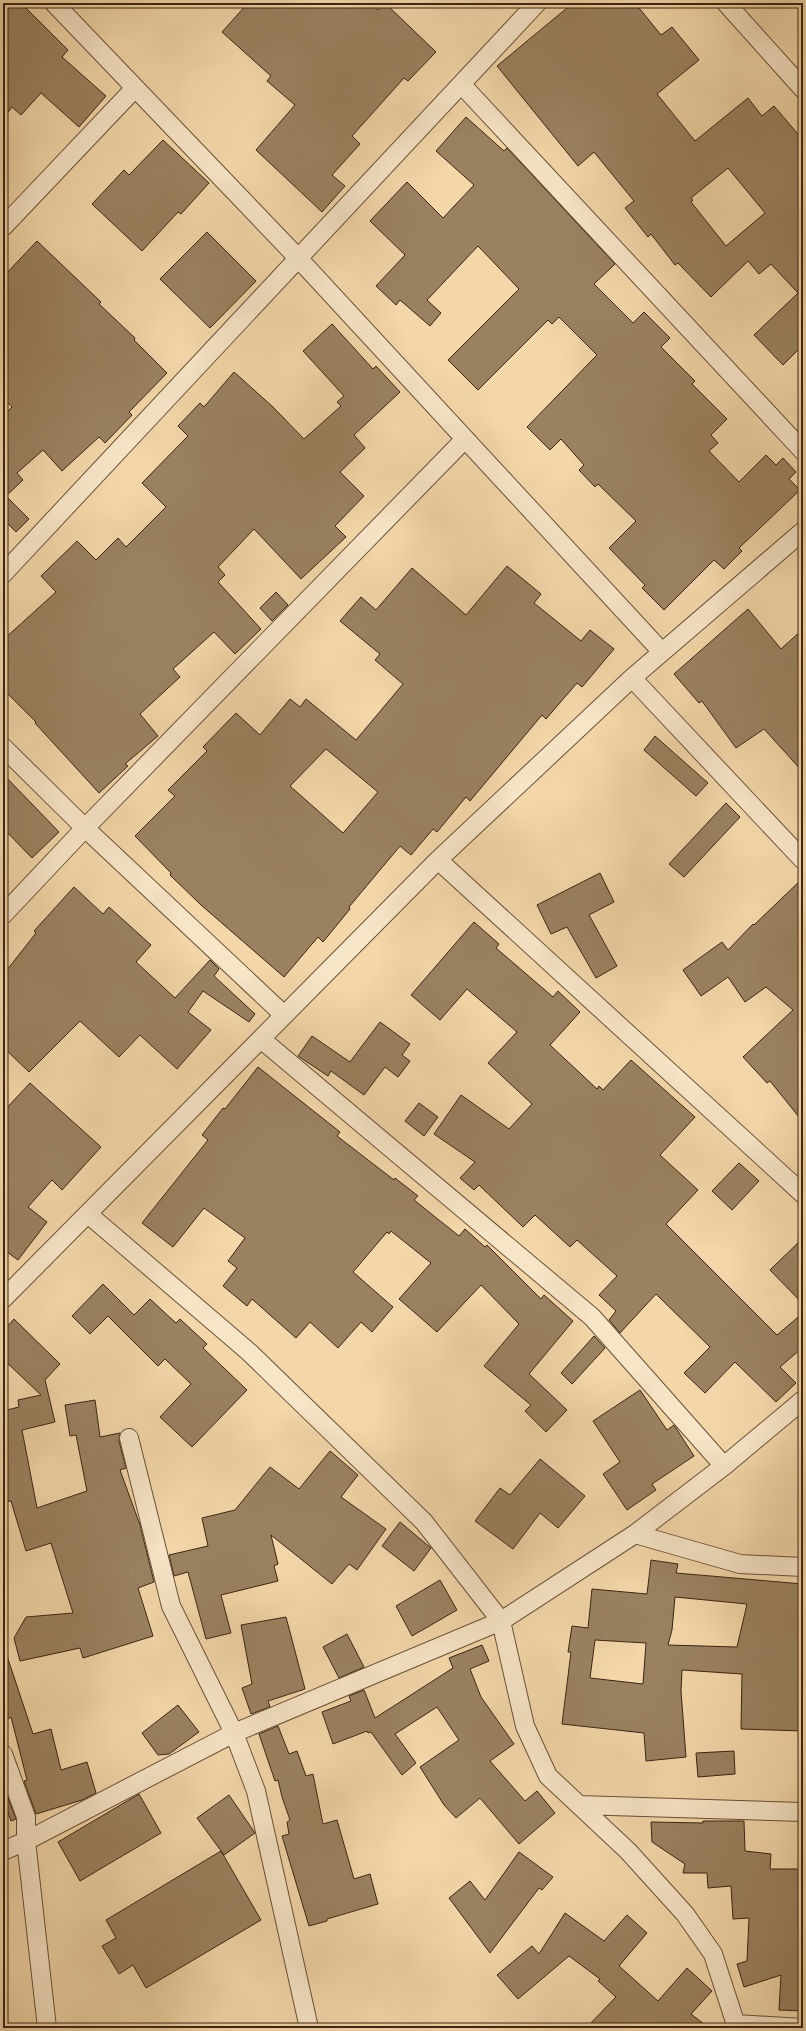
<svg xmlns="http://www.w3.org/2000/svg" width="806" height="2031" font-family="'IM FELL DW Pica',serif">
<rect width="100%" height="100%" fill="#f3d7a9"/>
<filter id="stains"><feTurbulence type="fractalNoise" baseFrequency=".005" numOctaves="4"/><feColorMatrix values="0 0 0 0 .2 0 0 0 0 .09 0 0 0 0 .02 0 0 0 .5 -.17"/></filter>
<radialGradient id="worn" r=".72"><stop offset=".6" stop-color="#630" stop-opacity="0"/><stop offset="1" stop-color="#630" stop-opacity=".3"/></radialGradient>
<path fill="#9a8261" stroke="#3a2513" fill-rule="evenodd" d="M 3,3 L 21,3 L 68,50 L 62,57 L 106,96 L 79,127 L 41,93 L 21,115 L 12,107 L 3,119 Z
M 248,3 L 370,3 L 378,10 L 385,3 L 436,52 L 408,81 L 404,78 L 352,136 L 360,144 L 332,175 L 345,186 L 322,212 L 256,150 L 295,105 L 267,81 L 271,76 L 222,32 Z
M 573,3 L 635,3 L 661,35 L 672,27 L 699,60 L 657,94 L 695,141 L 748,98 L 762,116 L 774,106 L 803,140 L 803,345 L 783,365 L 754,335 L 798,293 L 771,264 L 759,274 L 748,261 L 711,297 L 678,263 L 675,265 L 651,234 L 648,237 L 625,208 L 634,201 L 594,152 L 578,166 L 497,66 ZM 728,168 L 765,213 L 726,246 L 691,202 L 693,200 L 691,198 Z
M 466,117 L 504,151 L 507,148 L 615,264 L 594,284 L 633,323 L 644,312 L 670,338 L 661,347 L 695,381 L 692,384 L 727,419 L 711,435 L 718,443 L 709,451 L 739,482 L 766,455 L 776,465 L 783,458 L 796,472 L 789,479 L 800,490 L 739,548 L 742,551 L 724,569 L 714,560 L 664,610 L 642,588 L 645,585 L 609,548 L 636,521 L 598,484 L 595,487 L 579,470 L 584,465 L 561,439 L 550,450 L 527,427 L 597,355 L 559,317 L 552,324 L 548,320 L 478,390 L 448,360 L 519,289 L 478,246 L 427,300 L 441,313 L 430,326 L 400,300 L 396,305 L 376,286 L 405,255 L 370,221 L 407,182 L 443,218 L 474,185 L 436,151 Z
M 163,140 L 209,183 L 181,214 L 178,212 L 142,251 L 92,204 L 124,170 L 129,175 Z
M 207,232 L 256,281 L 210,328 L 160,279 Z
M 37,241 L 101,302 L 99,304 L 135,338 L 134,340 L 167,373 L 129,412 L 132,415 L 105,443 L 99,437 L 62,471 L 43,450 L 17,473 L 23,480 L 6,496 L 29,519 L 16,532 L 3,519 L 3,416 L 12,407 L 3,398 L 3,277 Z
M 332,324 L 373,369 L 376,366 L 400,392 L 354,435 L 365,448 L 340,472 L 364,496 L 335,526 L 346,537 L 301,579 L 254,529 L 218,567 L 225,575 L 218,582 L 261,629 L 235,654 L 214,632 L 173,669 L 180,677 L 140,714 L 158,736 L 125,764 L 128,766 L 99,793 L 35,723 L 36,722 L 3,689 L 3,640 L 56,592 L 41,576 L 77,541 L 96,560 L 118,538 L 126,547 L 166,507 L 142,483 L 188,436 L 178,426 L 200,403 L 204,407 L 234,372 L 273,407 L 304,439 L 341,406 L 337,402 L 344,396 L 303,351 Z
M 507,566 L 541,594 L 534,603 L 581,641 L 590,630 L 614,649 L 582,687 L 577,683 L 546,719 L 542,715 L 470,801 L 466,797 L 437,832 L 433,829 L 411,855 L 400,846 L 349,907 L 350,909 L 323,942 L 318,937 L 284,977 L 201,905 L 170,875 L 171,873 L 135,836 L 175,796 L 168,790 L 207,751 L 203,747 L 236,713 L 260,735 L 290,699 L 300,707 L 306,699 L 356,740 L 403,684 L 375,660 L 380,654 L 340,621 L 361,597 L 376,610 L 412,568 L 466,615 ZM 326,749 L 378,792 L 343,833 L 290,786 Z
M 276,592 L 288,605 L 272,621 L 260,608 Z
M 748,609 L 781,649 L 803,629 L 803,772 L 764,729 L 736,748 L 702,701 L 699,703 L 674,674 Z
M 655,736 L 708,783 L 696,796 L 644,750 Z
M 3,774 L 59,832 L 32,858 L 3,828 Z
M 726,803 L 740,817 L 684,877 L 669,864 Z
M 600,873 L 614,902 L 589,915 L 617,966 L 596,978 L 567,927 L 551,934 L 537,905 Z
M 803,878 L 803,1122 L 770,1081 L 767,1083 L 743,1057 L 793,1010 L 766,987 L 745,1002 L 728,977 L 701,996 L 683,970 L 722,942 L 728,950 L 753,924 L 754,925 Z
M 74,887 L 103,914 L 109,907 L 151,945 L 136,962 L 175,998 L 210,960 L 219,969 L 214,976 L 255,1014 L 249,1022 L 203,991 L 188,1012 L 211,1030 L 177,1069 L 140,1035 L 119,1057 L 80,1021 L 29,1072 L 3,1047 L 3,975 L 36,933 L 34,931 Z
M 474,922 L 499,944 L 496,948 L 553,997 L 558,991 L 580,1012 L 550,1045 L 597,1089 L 599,1086 L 603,1090 L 631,1060 L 695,1117 L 660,1155 L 698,1190 L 666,1224 L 777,1335 L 803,1313 L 803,1347 L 780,1367 L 796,1383 L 776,1402 L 735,1362 L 705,1393 L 684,1373 L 710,1347 L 656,1294 L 620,1333 L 609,1320 L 616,1311 L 599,1295 L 617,1276 L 577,1240 L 570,1247 L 535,1215 L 523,1227 L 479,1185 L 474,1190 L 460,1178 L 475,1162 L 434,1134 L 461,1095 L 509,1129 L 532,1104 L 488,1063 L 517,1032 L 467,989 L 440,1020 L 411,995 Z
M 380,1022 L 410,1044 L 402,1055 L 410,1061 L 398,1077 L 385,1067 L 364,1095 L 331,1071 L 328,1076 L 298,1056 L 312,1036 L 350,1062 Z
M 258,1067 L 340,1132 L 337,1136 L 394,1180 L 395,1178 L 418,1196 L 414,1200 L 459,1236 L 465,1229 L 485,1247 L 487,1245 L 541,1299 L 544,1295 L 573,1321 L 529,1374 L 567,1410 L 546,1432 L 525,1411 L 531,1405 L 484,1366 L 519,1324 L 481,1285 L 437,1332 L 399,1299 L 431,1263 L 391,1231 L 389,1234 L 387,1232 L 353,1272 L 393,1307 L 372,1332 L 361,1322 L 338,1348 L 310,1322 L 296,1338 L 252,1299 L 247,1306 L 223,1286 L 237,1268 L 228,1261 L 245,1238 L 204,1208 L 173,1247 L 142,1223 L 208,1140 L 202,1135 L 223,1108 L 225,1109 Z
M 30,1083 L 101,1147 L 62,1190 L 52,1180 L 28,1207 L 47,1222 L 18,1260 L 3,1249 L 3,1112 Z
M 419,1103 L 438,1117 L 424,1136 L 405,1121 Z
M 739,1163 L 759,1181 L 732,1210 L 712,1191 Z
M 803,1238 L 803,1304 L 770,1270 Z
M 103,1284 L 134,1315 L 150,1299 L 176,1323 L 180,1319 L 207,1344 L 203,1348 L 247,1390 L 192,1447 L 160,1417 L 191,1384 L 165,1359 L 158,1366 L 108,1316 L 90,1334 L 72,1316 Z
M 14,1319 L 60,1364 L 45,1380 L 55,1422 L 22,1430 L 37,1508 L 87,1491 L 76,1435 L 70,1436 L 65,1405 L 95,1400 L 100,1437 L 120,1433 L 119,1441 L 126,1468 L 120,1470 L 140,1525 L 154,1582 L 138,1588 L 153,1636 L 83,1658 L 80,1648 L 20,1661 L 14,1638 L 26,1617 L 73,1613 L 51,1543 L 26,1551 L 11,1501 L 3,1502 L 3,1411 L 19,1407 L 18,1400 L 41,1395 L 3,1359 L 3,1331 Z
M 594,1336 L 605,1348 L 572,1384 L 561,1373 Z
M 640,1390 L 667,1430 L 674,1425 L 694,1456 L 652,1484 L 656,1490 L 627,1510 L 603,1474 L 620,1462 L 593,1421 Z
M 330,1451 L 358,1475 L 341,1497 L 386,1529 L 357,1570 L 349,1564 L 332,1584 L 271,1535 L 278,1564 L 274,1566 L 278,1581 L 221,1595 L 231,1633 L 206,1639 L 188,1572 L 174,1576 L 169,1555 L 208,1546 L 202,1518 L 235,1510 L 270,1467 L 299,1489 Z
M 540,1459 L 585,1496 L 558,1528 L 540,1513 L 513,1549 L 475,1521 L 500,1488 L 510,1495 Z
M 400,1522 L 431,1548 L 414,1571 L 382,1546 Z
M 651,1560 L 678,1564 L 676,1573 L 803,1584 L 803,1731 L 741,1729 L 742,1674 L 682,1670 L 681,1691 L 686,1757 L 646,1761 L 644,1733 L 562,1724 L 571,1652 L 568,1652 L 572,1626 L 588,1628 L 592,1589 L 647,1594 ZM 675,1597 L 747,1604 L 737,1647 L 668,1645 L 672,1630 ZM 595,1640 L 646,1643 L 643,1684 L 590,1678 Z
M 440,1580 L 457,1610 L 412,1636 L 396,1606 Z
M 286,1617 L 305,1689 L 268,1701 L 270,1707 L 251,1714 L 242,1688 L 252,1684 L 241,1625 Z
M 347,1634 L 364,1667 L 339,1678 L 323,1647 Z
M 482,1645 L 489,1661 L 470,1669 L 481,1697 L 514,1744 L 490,1761 L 525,1801 L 537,1791 L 555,1813 L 519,1844 L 480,1798 L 456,1818 L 444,1805 L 420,1767 L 459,1740 L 437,1707 L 395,1734 L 416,1763 L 402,1775 L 371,1732 L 368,1733 L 367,1731 L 333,1744 L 322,1712 L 351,1701 L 349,1696 L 364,1690 L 375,1718 L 453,1668 L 449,1658 Z
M 6,1653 L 33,1734 L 51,1729 L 61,1770 L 87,1762 L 96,1793 L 82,1800 L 36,1814 L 24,1781 L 27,1780 L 11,1717 L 8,1719 L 3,1705 L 3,1654 Z
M 178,1705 L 199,1732 L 169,1754 L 158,1755 L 142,1733 Z
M 278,1726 L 289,1754 L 297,1751 L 306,1776 L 313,1774 L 323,1824 L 337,1820 L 354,1879 L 370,1874 L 378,1904 L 327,1919 L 327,1921 L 309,1926 L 282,1836 L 289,1834 L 287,1822 L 290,1820 L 282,1797 L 278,1780 L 275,1781 L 259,1734 Z
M 734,1751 L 735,1774 L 698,1777 L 696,1753 Z
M 4,1788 L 16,1819 L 11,1821 L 3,1797 Z
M 139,1794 L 161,1833 L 80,1881 L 58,1842 Z
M 229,1795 L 255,1833 L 224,1855 L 197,1818 Z
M 703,1821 L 744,1821 L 745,1851 L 771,1854 L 770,1869 L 800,1869 L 798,1922 L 803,1922 L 803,2011 L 779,2010 L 781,1975 L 744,1987 L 737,1964 L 747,1961 L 749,1918 L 733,1919 L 731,1886 L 708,1888 L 707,1873 L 683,1873 L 685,1864 L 652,1842 L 651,1822 L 703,1823 Z
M 221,1851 L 261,1920 L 146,1988 L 133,1965 L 119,1974 L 102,1946 L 116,1938 L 106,1920 Z
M 519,1852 L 553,1877 L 542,1890 L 539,1888 L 490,1953 L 449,1898 L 470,1881 L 485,1900 Z
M 565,1913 L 604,1941 L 627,1915 L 647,1933 L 619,1966 L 658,2001 L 687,1968 L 712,1991 L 691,2014 L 709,2028 L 586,2028 L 616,1997 L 598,1981 L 600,1979 L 569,1956 L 518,1999 L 497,1975 L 532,1946 L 539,1954 Z"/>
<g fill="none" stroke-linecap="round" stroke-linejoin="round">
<defs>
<path id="street" d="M 54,3 L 299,259 L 662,652
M 726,3 L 803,89
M 462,85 L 803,451
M 3,227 L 135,88
M 3,574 L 537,3
M 632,678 L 803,860
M 3,747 L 85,828 L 284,1015
M 438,860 L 803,1194
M 3,915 L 85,828 L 465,439
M 261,1039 L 592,1317 L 724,1466
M 88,1214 L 249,1352 L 424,1522 L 501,1621 L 525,1726 L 548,1776 L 628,1851 L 685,1914 L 713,1954 L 737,2028
M 3,1299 L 438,860 L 632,678 L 803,531
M 129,1438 L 171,1606 L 234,1733 L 256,1791 L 309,2028
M 635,1534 L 740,1564 L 803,1567
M 3,1754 L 26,1817 L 26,1841 L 47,2028
M 579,1805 L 803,1812
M 3,1851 L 26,1841 L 234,1733 L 501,1621 L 635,1534 L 724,1466 L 803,1400
M 736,2024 L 803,2028"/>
</defs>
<use href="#street" stroke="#685238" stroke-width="20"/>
<use href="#street" stroke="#f7e5c7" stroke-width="18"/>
</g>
<rect width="806" height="2031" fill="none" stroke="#f3d7a9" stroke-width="16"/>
<rect x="4" y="4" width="798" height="2023" fill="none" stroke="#3a2513" stroke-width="2"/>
<rect x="8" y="8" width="790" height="2015" fill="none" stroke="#3a2513"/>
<rect width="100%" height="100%" filter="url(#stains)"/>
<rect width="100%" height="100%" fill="url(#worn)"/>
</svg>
